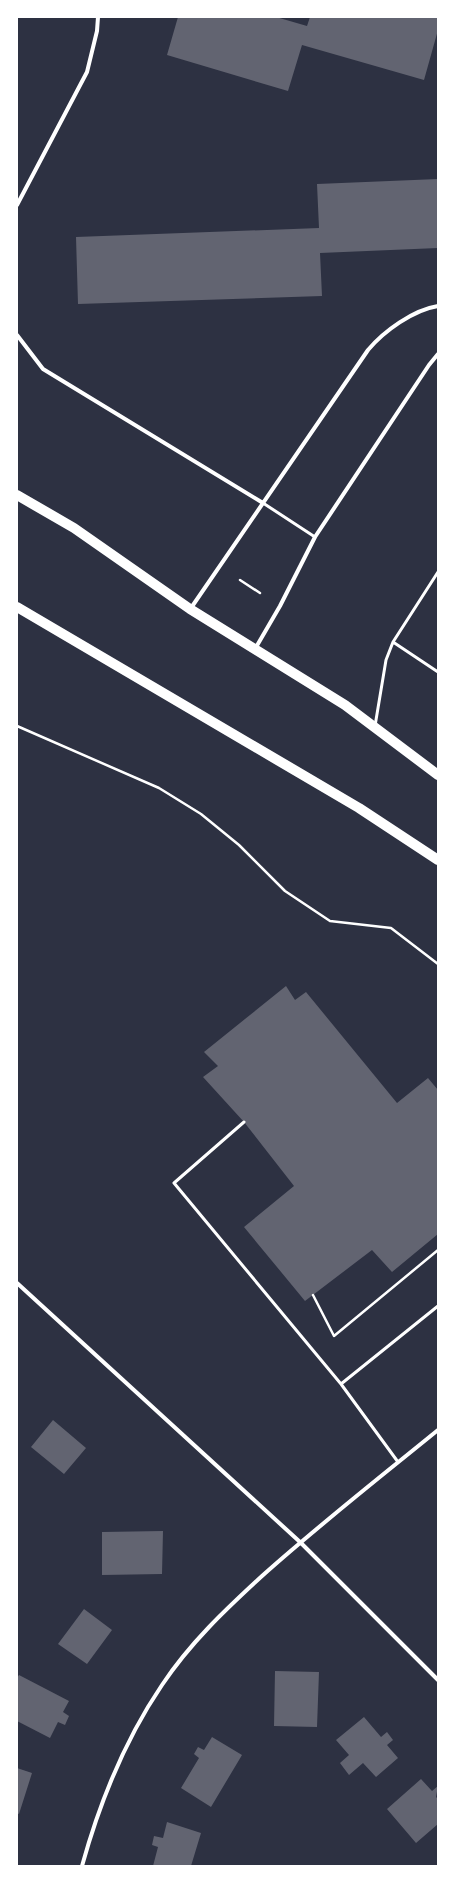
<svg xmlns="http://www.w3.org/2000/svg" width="455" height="1883" font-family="'Public Sans',sans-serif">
<rect width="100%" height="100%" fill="#2d3142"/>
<path fill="#626471" d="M 178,17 L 276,17 L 307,26 L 310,17 L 438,17 L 438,30 L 424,80 L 302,45 L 288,91 L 167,55 Z
M 438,179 L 438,248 L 320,253 L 322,296 L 78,304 L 76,237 L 319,228 L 317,184 Z
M 286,986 L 295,1000 L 306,992 L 397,1103 L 428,1078 L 438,1090 L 438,1234 L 392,1272 L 372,1250 L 305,1301 L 244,1227 L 294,1186 L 244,1122 L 203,1077 L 218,1066 L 204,1052 Z
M 53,1420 L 86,1448 L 64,1474 L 31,1447 Z
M 163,1531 L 162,1574 L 102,1575 L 102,1532 Z
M 84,1609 L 112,1630 L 87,1664 L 58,1644 Z
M 275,1671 L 319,1672 L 317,1727 L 274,1726 Z
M 19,1675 L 69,1701 L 63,1712 L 69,1716 L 65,1725 L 58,1722 L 50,1738 L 17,1721 L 17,1678 Z
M 364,1717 L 381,1737 L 387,1732 L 393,1740 L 387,1745 L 398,1758 L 376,1777 L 363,1763 L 349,1775 L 340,1763 L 349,1755 L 336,1740 Z
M 212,1737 L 242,1755 L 211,1807 L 181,1788 L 199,1758 L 194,1754 L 198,1747 L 204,1750 Z
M 17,1768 L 32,1773 L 19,1814 L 17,1813 Z
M 421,1779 L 432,1791 L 438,1786 L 436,1797 L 438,1799 L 438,1824 L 416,1843 L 387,1809 Z
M 167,1822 L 201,1833 L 191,1866 L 153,1866 L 158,1847 L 152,1845 L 154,1836 L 163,1838 Z"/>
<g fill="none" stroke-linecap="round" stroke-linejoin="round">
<path stroke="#fff" stroke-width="2.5" d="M 240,580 L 260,593
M 17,726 L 159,788 L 201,814 L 239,845 L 285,891 L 330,921 L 391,928 L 438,964
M 313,1295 L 334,1336 L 438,1250"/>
<path stroke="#fff" stroke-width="3" d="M 263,503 L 315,537
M 393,642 L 438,672
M 375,726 L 386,660 L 393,642 L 438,572
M 244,1122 L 174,1183 L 341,1384
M 398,1462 L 341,1384 L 438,1306"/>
<path stroke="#fff" stroke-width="4" d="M 17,205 L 87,72 L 97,31 L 98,17
M 17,335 L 43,369 L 263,503
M 191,608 L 368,350 C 384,331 413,310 438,306
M 255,649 L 280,606 L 315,537 L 429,365 L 438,354
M 17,1283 L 300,1542 L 438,1680
M 82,1866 C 100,1801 124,1741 162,1685 C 190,1643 225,1610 262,1576 C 319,1525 379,1478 438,1430"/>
<path stroke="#fff" stroke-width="10" d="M 17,495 L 74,528 L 190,609 L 345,705 L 438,775
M 17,607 L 359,808 L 438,860"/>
</g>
<rect width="455" height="1883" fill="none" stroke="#ffffff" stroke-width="36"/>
</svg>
